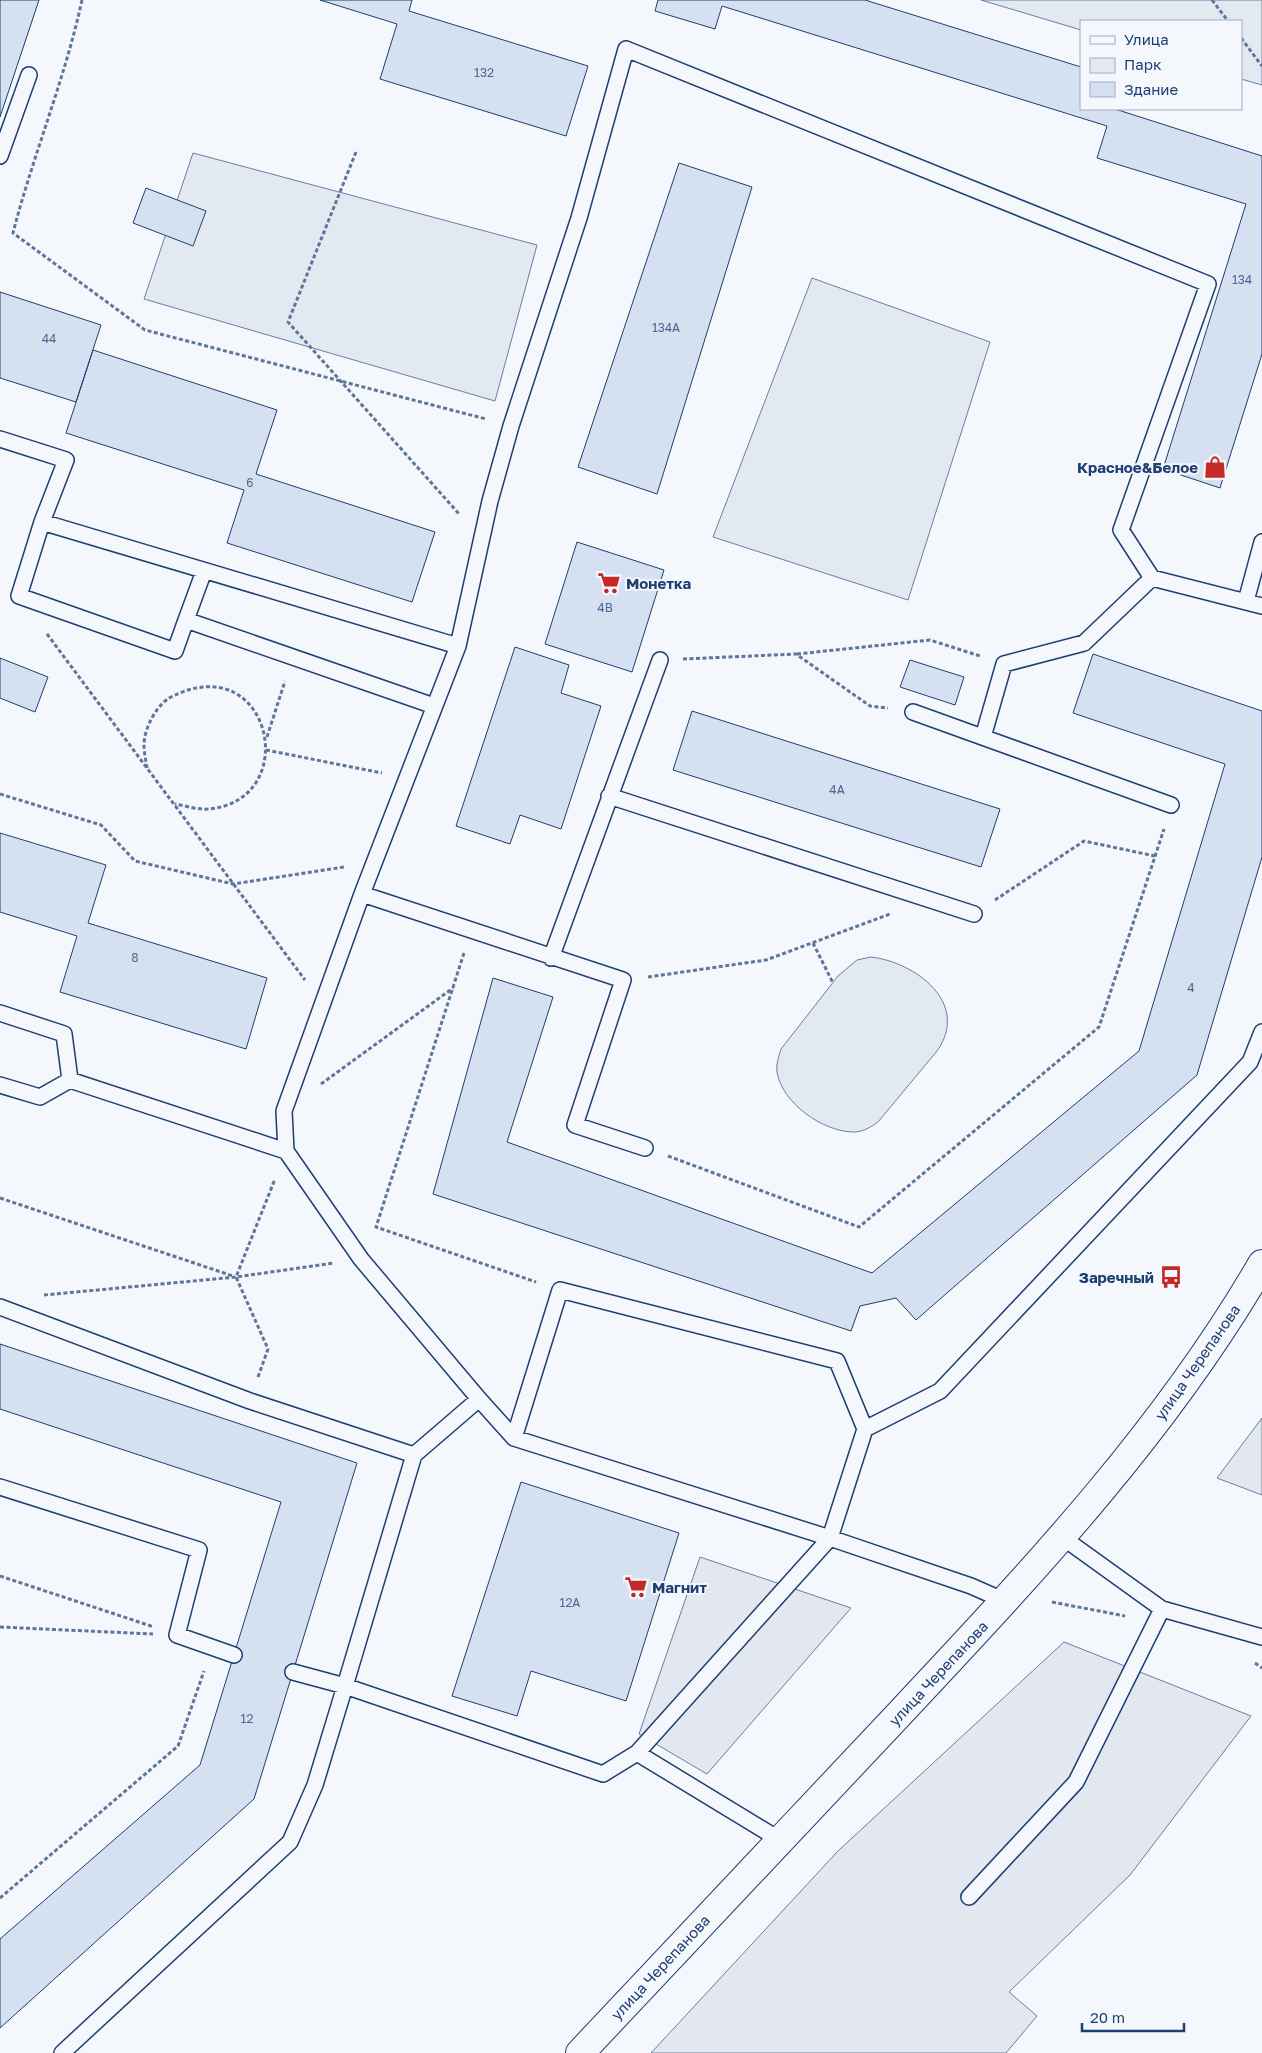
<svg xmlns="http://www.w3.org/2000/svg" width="1262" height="2053" font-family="'Golos Text',sans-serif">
<rect width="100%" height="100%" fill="#f4f7fb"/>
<path fill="#e3e9f0" stroke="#687fa3" d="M 981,0 L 1262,0 L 1262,85 L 1241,79 L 1241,21 L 1081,21 L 1081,30 Z
M 193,153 L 537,245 L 495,401 L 144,299 Z
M 812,278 L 990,342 L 908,600 L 713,537 Z
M 871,957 C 915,962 971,1003 937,1051 L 878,1122 C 871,1127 863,1132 854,1132 C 823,1132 782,1103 777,1072 C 776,1064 779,1056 781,1049 L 838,976 L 857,960 Z"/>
<path fill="#e3e8f0" stroke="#687fa3" d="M 1262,1418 L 1262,1495 L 1217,1478 Z
M 700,1557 L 851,1608 L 707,1774 L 639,1734 Z
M 1064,1642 L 1251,1716 L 1130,1875 L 1009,1992 L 1037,2016 L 1006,2053 L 651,2053 L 838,1851 Z"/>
<path fill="#d5e0f0" stroke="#1d3f73" d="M 0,0 L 39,0 L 0,117 Z
M 320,0 L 412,0 L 409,11 L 588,66 L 566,136 L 380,79 L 397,24 Z
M 658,0 L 865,0 L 1081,67 L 1081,109 L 1115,109 L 1262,156 L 1262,354 L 1220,488 L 1163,469 L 1246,204 L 1097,158 L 1107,126 L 722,6 L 715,29 L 655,11 Z
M 679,163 L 752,187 L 657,494 L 578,467 Z
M 146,188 L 206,211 L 193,246 L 133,223 Z
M 0,292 L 101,325 L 76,402 L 0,378 Z
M 93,350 L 277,410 L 256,474 L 435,532 L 412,602 L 227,543 L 244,490 L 66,433 Z
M 577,542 L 664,570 L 632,672 L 545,644 Z
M 515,647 L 569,665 L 561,693 L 601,706 L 561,829 L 520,815 L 510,844 L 456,826 Z
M 1093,654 L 1262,711 L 1262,857 L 1197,1075 L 916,1320 L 896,1298 L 860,1306 L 851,1331 L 433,1194 L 493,978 L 553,997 L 507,1142 L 872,1273 L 1139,1051 L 1225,764 L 1073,713 Z
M 0,658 L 48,677 L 35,712 L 0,698 Z
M 910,660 L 964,677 L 955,705 L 900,687 Z
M 692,711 L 1000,809 L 981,867 L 673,770 Z
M 0,833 L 106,865 L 88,923 L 267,978 L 246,1049 L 60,992 L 77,936 L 0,912 Z
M 0,1344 L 357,1463 L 254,1799 L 0,2028 L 0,1939 L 200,1765 L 281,1502 L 0,1409 Z
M 521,1482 L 679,1533 L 626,1701 L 531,1671 L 517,1716 L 452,1696 Z"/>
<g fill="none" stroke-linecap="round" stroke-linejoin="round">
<defs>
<path id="service" d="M 0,156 L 29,75
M 0,439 L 66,460 L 42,522 L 458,646
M 42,522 L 19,596 L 175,651 L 186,620 L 434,706
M 1246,601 L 1262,542
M 186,620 L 204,571
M 913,712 L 1171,805
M 983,737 L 1004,664 L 1084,643 L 1152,578
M 609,796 L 974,914
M 362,894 L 623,980 L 575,1125 L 645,1148
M 551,958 L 660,660
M 0,1013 L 64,1034 L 70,1080
M 0,1085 L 40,1097 L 70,1080 L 286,1151
M 0,1307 L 250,1401 L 414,1455 L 479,1399 L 514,1438 L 830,1538 L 971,1586 L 1005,1601
M 479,1399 L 361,1259 L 286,1151 L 284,1111 L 362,894 L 458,646 L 490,501 L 511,426 L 579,218 L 626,49 L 1208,284 L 1121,530 L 1152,578 L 1262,606
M 865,1429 L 940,1391 L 1250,1062 L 1262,1032
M 514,1438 L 560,1290 L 837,1361 L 865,1429 L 830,1538 L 637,1753 L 780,1840
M 414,1455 L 345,1686 L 603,1774 L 637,1753
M 0,1487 L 199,1550 L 177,1635 L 234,1655
M 1062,1537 L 1162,1609 L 1262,1637
M 969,1897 L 1076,1782 L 1162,1609
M 62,2053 L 290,1842 L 315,1785 L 345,1686 L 293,1672"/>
<path id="secondary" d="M 580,2053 C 688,1938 796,1824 904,1709 C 1034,1570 1166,1430 1262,1264"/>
</defs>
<use href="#service" stroke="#1d3f73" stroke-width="18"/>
<use href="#secondary" stroke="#1d3f73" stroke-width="30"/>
<path stroke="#5e769c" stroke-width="3" stroke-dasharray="4 2.5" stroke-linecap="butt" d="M 82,0 C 65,79 33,155 13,233 L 145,330 L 486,419
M 1212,0 L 1228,21
M 1241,38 L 1262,66
M 356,152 L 288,322 L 460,515
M 47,634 L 305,980
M 797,654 L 930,640 L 980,656
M 683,659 L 796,654 L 870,706 L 888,708
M 267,737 L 285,681
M 266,750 L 382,773
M 147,768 C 146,761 144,753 144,745 C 144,729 156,705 171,697 C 271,646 304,800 209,809 C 199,810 186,806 175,804
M 0,794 L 101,825 L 135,861 L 233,884 L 344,867
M 995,900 L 1084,841 L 1155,856
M 813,943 L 833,983
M 464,953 L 376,1227 L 536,1282
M 648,977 L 766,960 L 890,914
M 321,1084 L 453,988
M 668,1156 L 859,1227 L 1099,1027 L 1164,829
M 0,1198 L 233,1276
M 44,1295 L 236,1277 L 334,1263
M 258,1377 L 268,1349 L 236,1277 L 275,1179
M 0,1576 L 154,1627
M 1052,1602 L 1125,1616
M 0,1627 L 153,1634
M 1255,1663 L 1262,1668
M 0,1898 L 178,1746 L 204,1671"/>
<use href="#service" stroke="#f4f7fb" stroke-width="15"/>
<use href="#secondary" stroke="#f4f7fb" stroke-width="28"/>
</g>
<defs>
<symbol id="shop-bare" viewBox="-9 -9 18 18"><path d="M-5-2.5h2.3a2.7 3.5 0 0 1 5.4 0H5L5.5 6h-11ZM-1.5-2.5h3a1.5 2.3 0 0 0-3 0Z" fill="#c62828" stroke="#f4f7fb" stroke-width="2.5" paint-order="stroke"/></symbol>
<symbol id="supermarket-bare" viewBox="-9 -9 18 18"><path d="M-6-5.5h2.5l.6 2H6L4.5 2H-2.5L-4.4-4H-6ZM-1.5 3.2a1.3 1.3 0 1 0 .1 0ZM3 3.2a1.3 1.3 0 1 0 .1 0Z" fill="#c62828" stroke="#f4f7fb" stroke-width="2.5" paint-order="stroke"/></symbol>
<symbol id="bus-bare" viewBox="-9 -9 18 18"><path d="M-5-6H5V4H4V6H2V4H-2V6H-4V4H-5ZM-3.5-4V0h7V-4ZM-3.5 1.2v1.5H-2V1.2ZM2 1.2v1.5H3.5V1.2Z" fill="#c62828" stroke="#f4f7fb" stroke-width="2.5" paint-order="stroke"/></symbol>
</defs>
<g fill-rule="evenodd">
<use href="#shop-bare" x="1199" y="451" width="32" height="32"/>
<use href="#supermarket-bare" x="593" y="567" width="32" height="32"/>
<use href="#bus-bare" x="1155" y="1261" width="32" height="32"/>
<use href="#supermarket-bare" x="620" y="1571" width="32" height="32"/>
</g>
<g text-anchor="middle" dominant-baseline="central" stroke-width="4" stroke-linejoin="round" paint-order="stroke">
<g font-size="12" fill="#4b6792">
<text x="484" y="72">132</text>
<text x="1242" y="279">134</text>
<text x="666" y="327">134А</text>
<text x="49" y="338">44</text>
<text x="250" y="482">6</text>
<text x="605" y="607">4В</text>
<text x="837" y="789">4А</text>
<text x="135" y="957">8</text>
<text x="1191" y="987">4</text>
<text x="570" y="1602">12А</text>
<text x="247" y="1718">12</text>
</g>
<g font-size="15" font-weight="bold" fill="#1d3f73" stroke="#f4f7fb" text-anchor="end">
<text x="1198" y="467">Красное&amp;Белое</text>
<text x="626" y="583" text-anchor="start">Монетка</text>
<text x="1154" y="1277">Заречный</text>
<text x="652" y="1587" text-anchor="start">Магнит</text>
</g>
<g font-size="15" fill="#1d3f73" stroke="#f4f7fb">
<text transform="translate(1197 1362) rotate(-55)">улица Черепанова</text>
<text transform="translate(938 1673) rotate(-47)">улица Черепанова</text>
<text transform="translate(660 1967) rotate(-47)">улица Черепанова</text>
</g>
</g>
<rect x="1080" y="20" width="162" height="90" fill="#f4f7fb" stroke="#9eadc5"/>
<rect x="1090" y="36" width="25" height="8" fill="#f4f7fb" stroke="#9eadc5"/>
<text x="1124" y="45" font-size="15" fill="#1d3f73">Улица</text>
<rect x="1090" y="58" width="25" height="15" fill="#e3e9f0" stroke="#9eadc5"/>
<text x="1124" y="70" font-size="15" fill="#1d3f73">Парк</text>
<rect x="1090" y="82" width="25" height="15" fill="#d5e0f0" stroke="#9eadc5"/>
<text x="1124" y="95" font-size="15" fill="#1d3f73">Здание</text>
<path d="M1082 2023v8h102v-8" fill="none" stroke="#1d3f73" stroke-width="2.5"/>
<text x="1090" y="2023" font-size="15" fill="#1d3f73" stroke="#f4f7fb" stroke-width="4" paint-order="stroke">20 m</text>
</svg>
